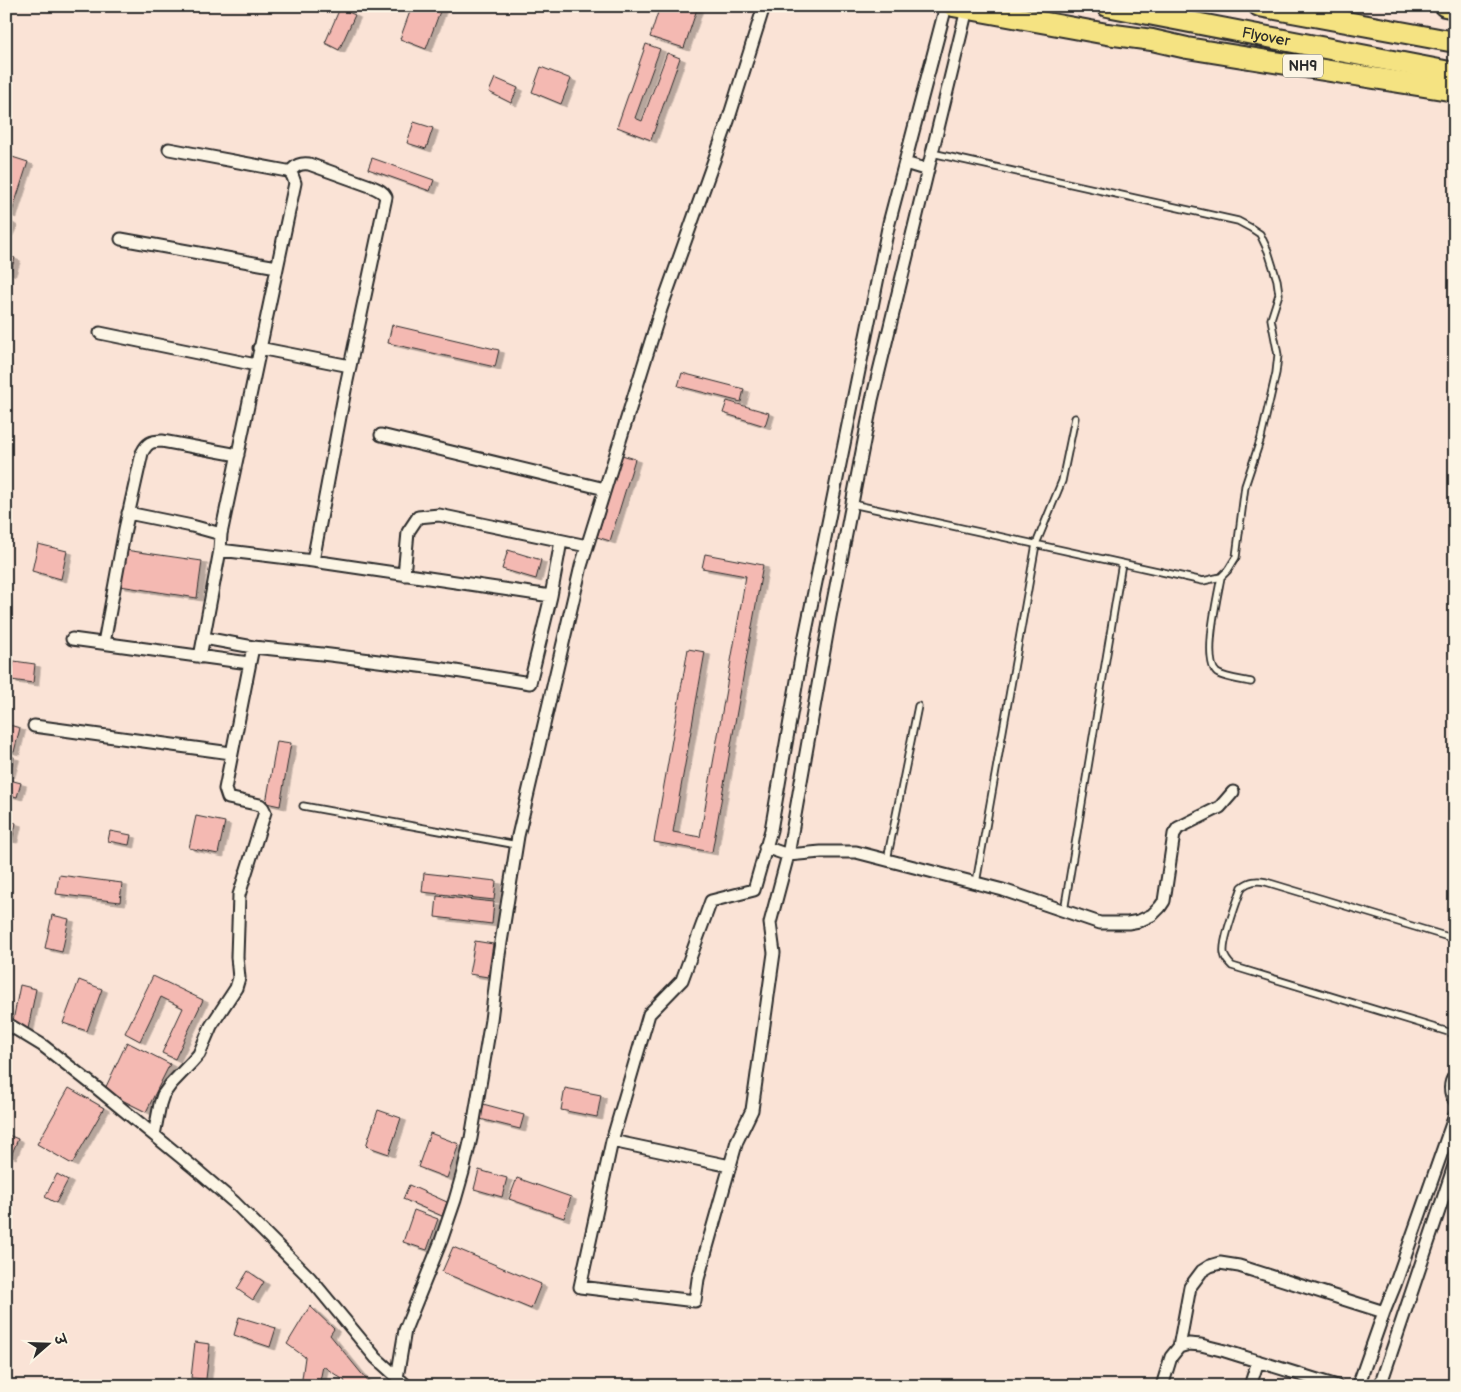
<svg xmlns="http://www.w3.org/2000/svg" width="1461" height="1392" font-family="'Balsamiq Sans','Playpen Sans Deva',sans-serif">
<defs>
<filter id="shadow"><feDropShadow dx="5.5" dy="3" stdDeviation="0" flood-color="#0004"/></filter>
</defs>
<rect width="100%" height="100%" fill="#fae3d6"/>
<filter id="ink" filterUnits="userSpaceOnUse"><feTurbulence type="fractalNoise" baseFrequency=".02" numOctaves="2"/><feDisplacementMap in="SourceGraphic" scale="10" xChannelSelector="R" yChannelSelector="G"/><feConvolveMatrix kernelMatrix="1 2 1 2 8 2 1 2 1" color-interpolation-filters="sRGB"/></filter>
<g filter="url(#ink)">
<path fill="#f4b9b2" stroke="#2b2b2b" filter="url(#shadow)" d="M 412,6 L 442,6 L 426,49 L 400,39 Z
M 660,6 L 698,6 L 684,48 L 650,37 Z
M 340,8 L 355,15 L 339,50 L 325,43 Z
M 646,44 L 660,49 L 635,118 L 642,121 L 667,53 L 680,58 L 651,140 L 617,127 Z
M 541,67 L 571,79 L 561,104 L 532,92 Z
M 495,78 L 518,88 L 511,103 L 489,92 Z
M 414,122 L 433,128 L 426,149 L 407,143 Z
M 6,155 L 28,162 L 11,215 L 6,213 Z
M 372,158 L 434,180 L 430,191 L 368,169 Z
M 6,219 L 12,223 L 7,233 L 6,233 Z
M 6,255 L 15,258 L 10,273 L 6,271 Z
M 392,325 L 499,350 L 495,367 L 388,343 Z
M 682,373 L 744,389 L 741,402 L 678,386 Z
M 727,401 L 769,413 L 765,426 L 723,413 Z
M 622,455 L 635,459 L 610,541 L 597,537 Z
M 38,544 L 67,551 L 61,579 L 32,571 Z
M 125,550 L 202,561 L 197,598 L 120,586 Z
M 508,550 L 541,560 L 536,579 L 502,569 Z
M 705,554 L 763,565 L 712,852 L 654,842 L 688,649 L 705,652 L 673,832 L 700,837 L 746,576 L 702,568 Z
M 14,661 L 35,664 L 33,683 L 11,680 Z
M 6,724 L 20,728 L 14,752 L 6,750 Z
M 277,741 L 291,743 L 280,806 L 266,803 Z
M 6,755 L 14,757 L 9,775 L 6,774 Z
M 6,779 L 21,783 L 17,797 L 6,794 Z
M 196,816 L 225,822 L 218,854 L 189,848 Z
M 6,820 L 16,823 L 12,840 L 6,839 Z
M 110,831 L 131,835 L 129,845 L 108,841 Z
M 424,873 L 496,881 L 494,900 L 422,892 Z
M 59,875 L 122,883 L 120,902 L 56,894 Z
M 437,896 L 494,902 L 492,924 L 435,917 Z
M 52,915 L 69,919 L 62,952 L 45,948 Z
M 475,941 L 493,944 L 488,977 L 469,974 Z
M 153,976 L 203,1000 L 175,1059 L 162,1053 L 183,1008 L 161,997 L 140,1041 L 125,1033 Z
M 79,980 L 102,989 L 87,1031 L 63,1023 Z
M 20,985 L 36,989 L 28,1029 L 12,1026 Z
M 127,1042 L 170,1064 L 146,1112 L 104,1091 Z
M 69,1088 L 104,1108 L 72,1164 L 37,1144 Z
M 565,1088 L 601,1095 L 597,1117 L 561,1110 Z
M 483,1104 L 524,1115 L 520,1129 L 480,1119 Z
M 378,1110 L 401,1118 L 389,1154 L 366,1146 Z
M 430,1133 L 459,1144 L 447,1178 L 418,1167 Z
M 6,1134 L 18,1139 L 11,1156 L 6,1154 Z
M 479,1170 L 507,1178 L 502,1197 L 474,1189 Z
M 57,1174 L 68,1180 L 56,1203 L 45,1197 Z
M 517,1178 L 571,1197 L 564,1218 L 509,1199 Z
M 409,1185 L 447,1202 L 442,1216 L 403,1199 Z
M 414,1210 L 438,1219 L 427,1250 L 403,1242 Z
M 453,1247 L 541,1284 L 531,1309 L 442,1272 Z
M 248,1271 L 264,1282 L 253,1300 L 237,1289 Z
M 310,1306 L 334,1329 L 330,1335 L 370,1384 L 369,1386 L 343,1386 L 345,1381 L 323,1366 L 319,1386 L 301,1386 L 305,1357 L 287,1344 Z
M 239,1317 L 276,1328 L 270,1347 L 234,1335 Z
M 195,1342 L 210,1344 L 206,1379 L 191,1378 Z
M 146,1382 L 174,1385 L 174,1386 L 146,1386 Z"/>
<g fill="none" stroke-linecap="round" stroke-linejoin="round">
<defs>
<path id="lane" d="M 852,504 L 1203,581 L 1221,577 L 1228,570 L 1236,557 L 1245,486 L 1261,438 L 1276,373 L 1278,355 L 1271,319 L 1279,294 L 1277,280 L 1268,251 L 1260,234 L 1251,228 L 1238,221 L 932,153
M 1221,577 C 1218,594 1202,661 1217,673 C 1224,678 1242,680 1251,682
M 303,806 L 517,845
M 887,860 L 918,706
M 976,883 L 1036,544 L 1062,481 L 1075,418
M 1064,911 L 1122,563
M 1455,939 L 1266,882 C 1256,880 1250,881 1242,887 C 1237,902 1222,940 1224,953 C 1225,959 1228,962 1232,966 L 1455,1034"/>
<path id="street" d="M 946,6 L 889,223 L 803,646 L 771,830 L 754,890 L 711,901 L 682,980 L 649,1014 L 612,1141 L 580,1287 L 695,1301 L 698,1279 L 737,1141 L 752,1110 L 774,953 L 770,923 L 788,855 L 830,617 L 872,400 L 967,9
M 169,149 L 287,171 C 293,173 293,178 295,183 L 221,534 L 220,550 L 200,657
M 905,163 L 928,170
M 290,172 C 296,165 300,163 309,164 L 370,186 C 377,189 383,191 386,197 L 345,390 L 313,561
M 121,239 L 277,267
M 100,333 L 256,365
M 259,348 L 350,366
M 381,435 L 605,489
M 128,513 L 192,526 L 221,534
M 220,550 L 313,561 L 551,596
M 404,575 L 408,532 L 418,517 L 439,515 L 587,546
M 204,638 L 253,647 L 322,654 L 443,669 L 530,683 L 551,596 L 561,541
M 72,639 L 249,663
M 104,643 L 125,529 L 142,453 C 147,443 151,441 162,441 L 238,455
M 34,726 L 231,753
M 765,847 L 788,855 L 821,852 L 856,852 L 1003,890 L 1100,923 L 1128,923 L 1139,921 L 1152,915 L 1160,907 L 1164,901 L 1174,834 L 1178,828 L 1220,807 L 1233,792
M 6,1023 L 42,1045 L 93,1085 L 193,1167 L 234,1202 L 310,1278 L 376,1358 L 407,1386
M 1455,1075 C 1449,1083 1449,1093 1455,1101
M 154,1135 L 160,1104 L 163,1095 L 171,1084 L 192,1062 L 199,1054 L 211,1026 L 236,988 L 239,978 L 237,957 L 239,895 L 265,812 L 263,808 L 260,805 L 228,798 L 225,789 L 253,647
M 612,1141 L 730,1166
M 1179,1347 L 1190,1287 L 1202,1271 L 1210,1266 L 1220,1263 L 1239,1266 L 1384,1312
M 397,1378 L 405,1330 L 441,1241 L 455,1200 L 463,1172 L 471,1138 L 491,1020 L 499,955 L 518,836 L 581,566 L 661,309 L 728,121 L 764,6
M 1162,1386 L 1171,1357 L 1179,1347 L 1189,1344 L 1201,1345 L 1225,1351 L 1337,1386
M 1250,1386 L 1258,1361
M 1358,1386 L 1384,1312 L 1395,1285 L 1455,1115
M 1380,1386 L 1455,1163"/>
<g id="highway">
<path d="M 953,6 L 1107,34 L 1152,40 L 1187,48 L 1455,91"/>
<path id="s1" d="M 1107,6 L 1455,73"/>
<path d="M 1259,6 L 1455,42"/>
<path d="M 1445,6 L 1455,8"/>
</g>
</defs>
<use href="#lane" stroke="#2b2b2b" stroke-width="9"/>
<use href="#street" stroke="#2b2b2b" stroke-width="15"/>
<use href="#highway" stroke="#2b2b2b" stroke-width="24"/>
<use href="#lane" stroke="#fcf5e5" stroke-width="5.5"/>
<use href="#street" stroke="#fcf5e5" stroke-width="11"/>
<use href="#highway" stroke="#f5e382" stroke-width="20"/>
</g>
</g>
<g text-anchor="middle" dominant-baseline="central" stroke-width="4.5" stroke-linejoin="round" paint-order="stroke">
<rect fill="#fcf5e5" stroke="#6a6863" stroke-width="1" x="1283" y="54.5" width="40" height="23" rx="4"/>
<g font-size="14" font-weight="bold" fill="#2b2b2b">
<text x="1303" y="66">NH9</text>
</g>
<g font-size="15" fill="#2b2b2b" stroke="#fcf5e5">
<text stroke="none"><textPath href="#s1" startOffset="162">Flyover</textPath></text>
</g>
</g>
<rect width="1461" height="1392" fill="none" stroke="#fcf5e5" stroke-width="25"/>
<rect x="12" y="12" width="1436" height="1367" fill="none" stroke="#2b2b2b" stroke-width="2" filter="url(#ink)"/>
<g transform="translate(48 1344) rotate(70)" stroke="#fcf5e5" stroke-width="4" paint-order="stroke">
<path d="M0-4L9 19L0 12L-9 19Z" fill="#2b2b2b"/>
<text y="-8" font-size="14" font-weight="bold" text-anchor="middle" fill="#2b2b2b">उ</text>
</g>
</svg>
